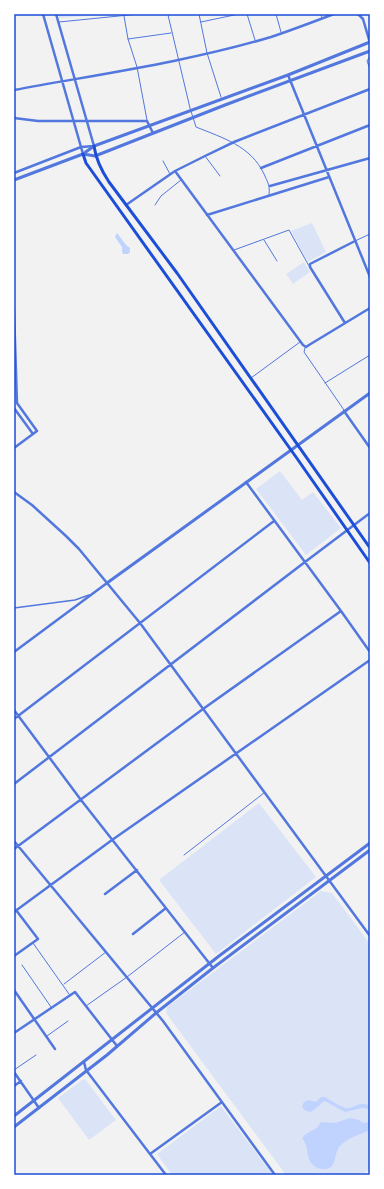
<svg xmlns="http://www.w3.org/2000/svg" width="384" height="1189" font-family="'Crimson Pro',serif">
<rect width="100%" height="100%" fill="#f2f2f2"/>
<path fill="#dbe4f7" d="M 58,14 L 116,14 L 59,18 Z
M 312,223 L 326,252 L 308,262 L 291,231 Z
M 304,262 L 310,272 L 293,284 L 286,274 Z
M 280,471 L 302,500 L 313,492 L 341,528 L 306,555 L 256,489 Z
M 259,803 L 316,877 L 216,954 L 159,880 Z
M 321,891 L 332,893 L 370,944 L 370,1169 L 362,1175 L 286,1175 L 166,1013 L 167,1007 Z
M 85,1079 L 116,1120 L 89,1140 L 58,1098 L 82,1080 Z
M 221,1106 L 273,1175 L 172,1175 L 157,1154 Z"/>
<path fill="#bfd3fe" d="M 117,233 L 126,245 L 130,248 L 130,252 L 128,254 L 123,254 L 122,251 L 122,247 L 115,237 Z
M 321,1097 L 325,1097 C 328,1099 344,1109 348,1108 C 352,1108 356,1105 360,1104 C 364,1103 366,1105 370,1105 L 370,1109 L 362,1108 L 345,1112 L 325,1101 C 319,1104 316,1110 310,1112 L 304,1110 L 302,1106 L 304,1102 L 309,1100 L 316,1102 Z
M 350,1118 L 359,1120 L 363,1123 L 370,1122 L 370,1130 C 360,1135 348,1137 340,1146 C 333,1154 338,1170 323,1169 C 319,1169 315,1167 312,1164 C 306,1158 309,1146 302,1138 C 308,1130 317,1131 321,1122 L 335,1123 Z"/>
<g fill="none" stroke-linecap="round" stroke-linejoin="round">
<path stroke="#5277de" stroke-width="1" d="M 199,14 L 207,53 L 221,97
M 247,14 L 255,40
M 276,14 L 281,32
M 321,14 L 322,18
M 168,15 L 190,108 L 196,127 C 223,138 251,146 264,174 C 268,183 270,185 269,195
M 124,16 L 128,39 L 137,67 L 147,120
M 59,22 L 139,14
M 201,22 L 239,14
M 128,39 L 171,33
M 370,56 L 367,61 L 370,69
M 205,156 L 220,176
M 163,161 L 170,174
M 155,205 L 161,196 L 181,180
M 264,240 L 277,261
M 355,241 L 370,234
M 234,250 L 289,230 L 309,266
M 305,348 L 304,352 L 344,410
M 251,378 L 300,342
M 325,383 L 370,355
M 184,855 L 264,793
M 33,943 L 69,994
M 22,965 L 51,1007
M 64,984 L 106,952
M 86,1006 L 127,977 L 185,932
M 47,1036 L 68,1021
M 14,1070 L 36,1055"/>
<path stroke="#5277de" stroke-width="1.5" d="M 14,608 L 75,600 L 89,595"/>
<path stroke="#5277de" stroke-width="2.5" d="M 43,14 L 83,154
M 358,14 L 363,19 L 370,43
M 288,75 L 370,277
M 14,90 C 100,74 187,62 271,37 C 292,30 313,22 334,14
M 14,118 L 38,121 L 147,121 L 153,133
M 261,168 L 370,125
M 175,171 L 303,345 L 306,347 L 309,345 L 370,308
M 14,173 L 81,147 L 94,146 L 56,14
M 270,186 L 370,158
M 126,205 L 175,171 L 205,156 L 234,142 L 370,89
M 207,215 L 329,177
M 14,310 L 17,403 L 37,431 L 14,448
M 345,323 L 310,267 L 310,264 L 355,241
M 14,408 L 33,434
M 344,411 L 370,448
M 246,482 L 341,611 L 370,652
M 14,492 L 32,505 L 66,536 L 79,549 L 140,623 L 370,936
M 14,652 L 107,583
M 14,710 L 81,800 L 213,968
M 14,719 L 274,521
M 14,784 L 305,562 L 370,513
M 14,841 L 163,1021 L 275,1175
M 14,849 L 203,709 L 341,611
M 105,894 L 137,870
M 14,912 L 112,840 L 370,660
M 133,934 L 166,908
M 14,956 L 38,939 L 16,910
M 14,990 L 55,1049
M 14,1033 L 75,992 L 117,1046
M 84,1062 L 86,1070 L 166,1175
M 14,1072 L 39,1108
M 14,1086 L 21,1081
M 150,1154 L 222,1102"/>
<path stroke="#5277de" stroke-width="3" d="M 83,154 L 95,156 L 225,105 L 370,51
M 14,180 L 83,154 L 94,146 L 288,75 L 370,42
M 107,583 L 370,393
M 14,1116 L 219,956 L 370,843
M 14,1127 L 107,1055 L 156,1013 L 213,968 L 370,850"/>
<path stroke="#1d4ed8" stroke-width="3" d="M 94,146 C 96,160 101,170 109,182 L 177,273 L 370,548
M 83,154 L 86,163 L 296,457 L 370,563"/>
</g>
<rect width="384" height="1189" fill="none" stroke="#ffffff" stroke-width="30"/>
<rect x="15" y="15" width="354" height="1159" fill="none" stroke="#1d4ed8" stroke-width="1.5"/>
</svg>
